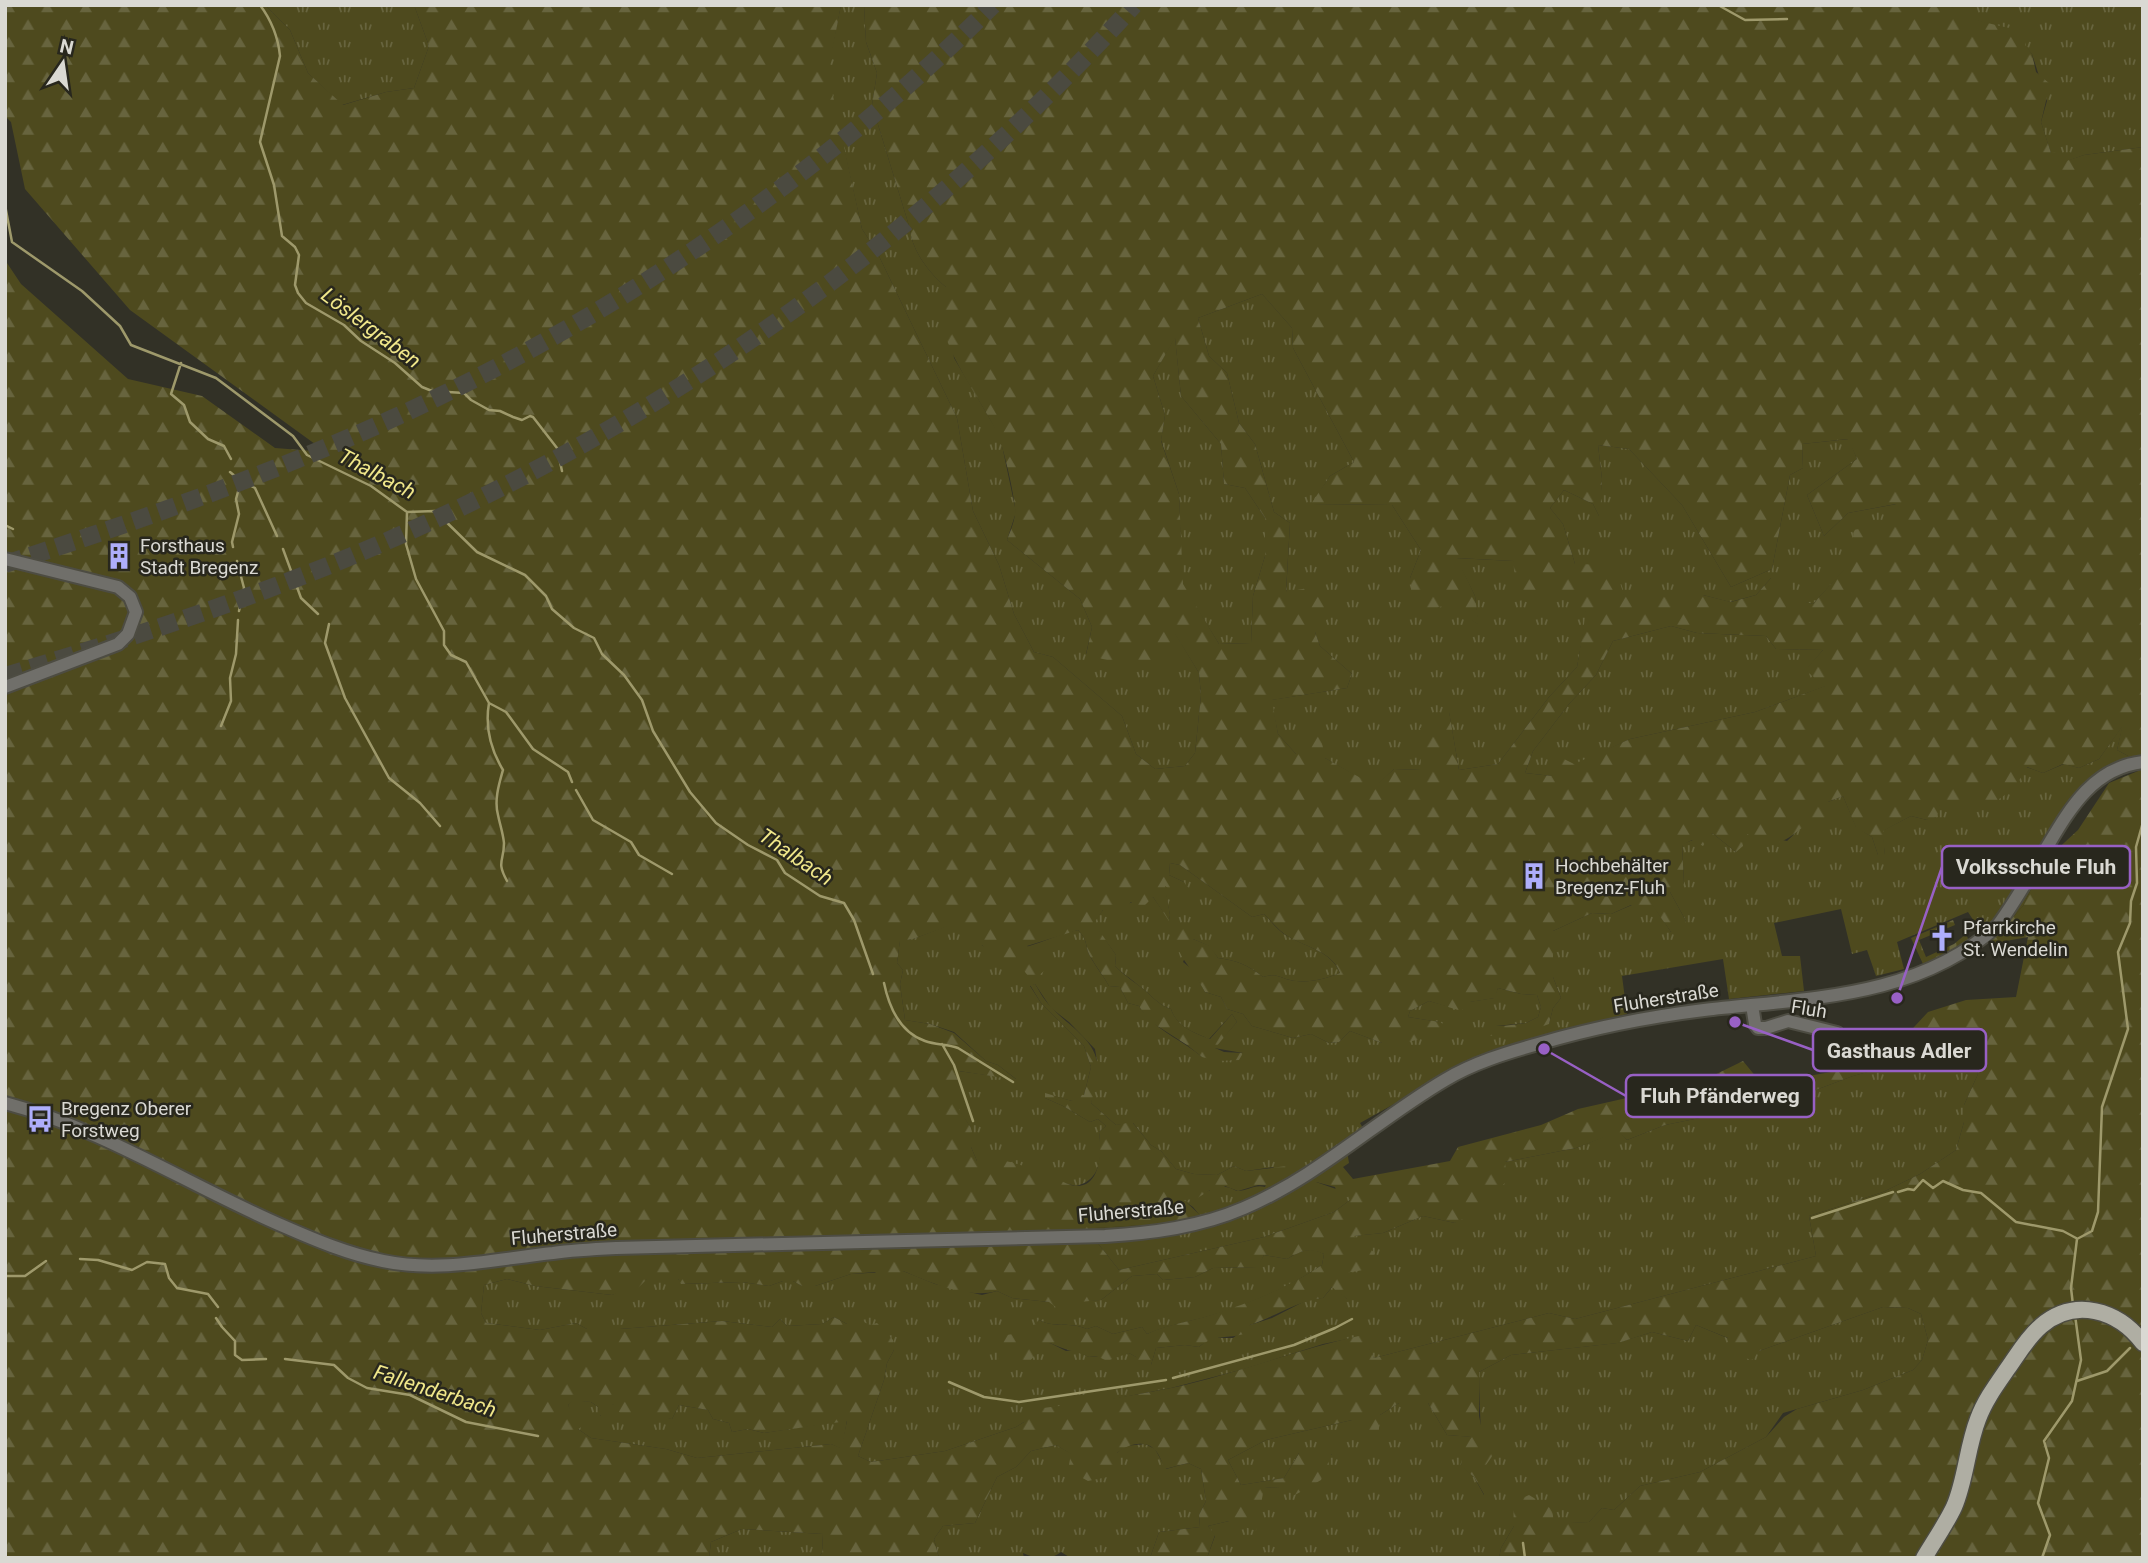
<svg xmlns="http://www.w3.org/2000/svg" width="2148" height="1563" font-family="Roboto,sans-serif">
<defs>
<pattern id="grass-tufts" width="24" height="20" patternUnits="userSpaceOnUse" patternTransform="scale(1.75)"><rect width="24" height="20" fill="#4e4a1e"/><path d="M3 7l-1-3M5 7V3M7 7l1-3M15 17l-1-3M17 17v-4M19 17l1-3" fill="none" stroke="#67643e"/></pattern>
<pattern id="forest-firs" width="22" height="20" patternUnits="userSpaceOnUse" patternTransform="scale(1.75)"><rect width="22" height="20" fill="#4e4a1e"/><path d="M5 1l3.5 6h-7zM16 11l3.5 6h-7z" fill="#67643e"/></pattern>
<pattern id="cemetery-stones" width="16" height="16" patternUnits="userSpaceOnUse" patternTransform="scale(1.75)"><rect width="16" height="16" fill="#4e4a1e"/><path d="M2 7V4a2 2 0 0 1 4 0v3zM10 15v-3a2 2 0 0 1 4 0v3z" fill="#67643e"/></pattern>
</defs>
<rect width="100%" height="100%" fill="#323126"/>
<path fill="url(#grass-tufts)" d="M 265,5 L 414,5 L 429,46 L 414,88 L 386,92 L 342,105 L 308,73 L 290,30 Z
M 841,5 L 864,5 L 866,42 L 877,73 L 872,105 L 910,229 C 912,251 929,273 946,287 L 954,358 L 1000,436 L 1016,512 L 1007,540 L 1080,599 L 1092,627 L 1086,654 L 1175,633 L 1199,673 L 1201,695 L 1195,753 L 1185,766 L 1155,769 L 1136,754 L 1122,716 L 1053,657 L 1034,652 L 1014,614 L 999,565 L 973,511 L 957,418 L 877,252 L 862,229 L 827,73 Z
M 1949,5 L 2143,5 L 2143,147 L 2084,155 L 2062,163 L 2051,153 L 2046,138 L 2041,122 L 2047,101 L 2032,54 L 2024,45 L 1988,24 L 1961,15 Z
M 1262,294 L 1292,328 L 1293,348 L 1354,462 L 1330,476 L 1312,504 L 1392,505 L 1421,550 L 1410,578 L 1478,624 L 1475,596 L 1456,558 L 1513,561 L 1587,612 L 1577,667 L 1549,697 L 1498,764 L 1459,770 L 1449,712 L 1421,770 L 1394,769 L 1375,787 L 1325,758 L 1296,754 L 1278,734 L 1271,700 L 1347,688 L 1352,674 L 1320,646 L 1315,632 L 1286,593 L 1290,523 L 1274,512 L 1255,444 L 1239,423 L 1227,373 L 1209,356 L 1198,318 Z
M 1175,337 L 1181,396 L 1221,444 L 1224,484 L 1245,488 L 1265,518 L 1265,556 L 1253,596 L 1251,643 L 1219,644 L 1182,584 L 1179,494 L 1161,440 L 1165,415 L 1153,376 Z
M 1849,439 L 1857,459 L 1807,495 L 1824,536 L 1848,513 L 1897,504 L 1856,557 L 1813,604 L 1798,601 L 1771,578 L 1756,595 L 1730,602 L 1703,595 L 1624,595 L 1575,564 L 1563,524 L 1550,508 L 1564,490 L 1593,504 L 1599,516 L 1602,479 L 1598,445 L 1629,449 L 1682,505 L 1731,587 L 1772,569 L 1790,475 L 1803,468 L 1802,444 Z
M 1671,626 L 1697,633 L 1766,636 L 1776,649 L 1823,650 L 1806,670 L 1826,686 L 1755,712 L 1630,739 L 1552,776 L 1525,773 L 1533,751 L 1569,704 L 1596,675 L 1613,641 Z
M 2123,725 L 2117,750 L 2132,758 C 2079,775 2065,805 2039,849 L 2047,856 L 2023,906 L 1989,944 L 1968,912 L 1897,942 L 1904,969 L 1876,976 L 1867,950 L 1852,954 L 1841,909 L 1774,923 L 1782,956 L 1800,956 L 1804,991 L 1729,999 L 1723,959 L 1622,976 L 1627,1014 L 1560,1030 L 1464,1065 L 1360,1123 L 1364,1130 L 1316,1182 L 1350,1194 L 1350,1200 L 1334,1212 L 1264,1237 L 1119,1270 L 1096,1241 L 1094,1228 L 1161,1224 L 1202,1218 L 1193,1207 L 1183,1200 C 1198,1198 1214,1185 1226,1187 C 1230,1187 1234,1190 1237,1191 C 1248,1191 1254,1184 1265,1187 L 1274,1167 L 1246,1171 L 1234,1166 L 1217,1175 L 1194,1174 L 1176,1169 L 1161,1151 L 1151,1145 L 1133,1123 L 1116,1125 L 1091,1103 L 1097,1061 L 1095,1049 L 1069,1022 L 1051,1008 L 1035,984 L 1030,986 L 1041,1003 L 1084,1046 L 1091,1067 L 1084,1095 L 1072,1101 L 1046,1094 L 1045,1098 L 1063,1106 L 1090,1122 L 1098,1119 L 1106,1126 L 1099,1132 C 1102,1155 1102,1180 1076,1186 L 977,1161 L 971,1147 L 971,1128 L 958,1109 L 958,1071 L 1016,1079 L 998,1065 L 986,1061 L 954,1032 L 930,1024 L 905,1020 L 900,984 L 903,970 L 897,963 L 900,940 L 913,939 L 960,921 C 967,929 974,940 983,946 C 1007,962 1051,935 1078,930 C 1089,942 1084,944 1090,956 C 1095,966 1103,975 1109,986 L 1120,987 L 1128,1003 L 1139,1006 C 1154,1030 1181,1039 1202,1057 L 1243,1053 L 1214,1048 L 1237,1022 L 1232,1014 L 1209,1039 C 1194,1032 1177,1028 1171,1009 C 1156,1004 1151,994 1138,985 C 1130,978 1123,974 1115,966 L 1116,955 L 1093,923 L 1103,910 L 1153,897 L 1169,920 L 1170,915 L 1164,885 L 1184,882 L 1169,875 L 1170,863 L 1180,865 L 1252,917 L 1264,914 C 1271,921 1279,932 1289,937 C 1307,947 1332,952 1340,973 C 1325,979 1306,984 1290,980 C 1277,977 1277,973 1263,977 C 1248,965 1236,960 1218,958 L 1209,946 L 1193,939 L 1183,962 L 1193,970 L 1205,992 L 1221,997 L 1227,1009 L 1243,1014 L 1252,1026 L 1293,1038 L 1311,1034 L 1329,1043 L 1339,1042 L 1350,1031 L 1382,1043 L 1439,1022 L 1408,1017 L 1410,1011 L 1429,1001 L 1461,1010 L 1469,1002 L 1494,998 L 1498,988 L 1521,994 L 1537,995 L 1541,1007 L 1538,1017 L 1526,1023 L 1496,1026 L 1549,1024 L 1553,1008 L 1561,998 L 1553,977 L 1553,931 L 1592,913 L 1611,914 L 1632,905 L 1652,904 L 1671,932 L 1686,921 L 1670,892 L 1684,883 L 1682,844 L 1712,833 L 1736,852 L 1743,831 L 1787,841 L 1828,802 L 1843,796 L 1856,827 L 1872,837 L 1878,855 L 1885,855 L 1882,831 L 1911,816 L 1927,820 L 1940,805 L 2026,767 L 2043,773 L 2064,764 L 2079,768 L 2099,759 Z
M 1973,1043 L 1978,1074 L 1964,1105 L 1964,1122 L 1956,1150 L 1920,1174 L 1883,1192 L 1809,1216 L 1816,1256 L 1575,1319 L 1549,1313 L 1374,1358 L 1362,1336 L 1323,1344 L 1244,1369 L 1171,1388 L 1113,1399 L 1024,1422 L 1016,1427 L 945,1451 L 871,1462 L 858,1456 L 884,1380 L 887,1363 L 894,1350 L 871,1325 L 847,1324 L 834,1317 L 822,1324 L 787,1326 L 780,1319 L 772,1327 L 722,1321 L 620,1329 L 587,1329 L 576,1323 L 540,1330 L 486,1323 L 481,1313 L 484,1285 L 507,1279 L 535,1286 L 612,1295 L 647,1279 L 678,1279 L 682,1284 L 742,1282 L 769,1286 L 783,1281 L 793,1281 L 802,1286 L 815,1286 L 851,1274 L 903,1271 L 935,1284 L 982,1295 L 997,1291 L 1012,1298 L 1049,1302 L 1101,1300 L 1132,1276 L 1157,1274 L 1163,1280 L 1195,1277 L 1213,1268 L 1257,1267 L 1264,1255 L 1287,1259 C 1300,1251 1310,1246 1324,1254 L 1322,1265 C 1290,1287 1247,1305 1209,1316 C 1188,1322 1167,1325 1147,1334 L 1142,1327 L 1113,1334 L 1096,1326 L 1087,1329 C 1069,1321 1057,1329 1039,1320 L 1035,1355 L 1050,1343 L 1066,1351 L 1074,1350 L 1089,1357 L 1129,1353 L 1151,1365 L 1156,1348 L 1185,1345 L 1199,1347 L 1210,1338 L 1233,1338 L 1250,1325 L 1272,1318 L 1309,1299 L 1323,1298 L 1333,1286 L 1347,1299 L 1347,1273 L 1353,1236 L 1383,1233 L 1423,1216 L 1455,1223 L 1505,1162 L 1576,1148 L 1618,1131 L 1627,1140 L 1665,1125 L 1789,1100 L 1853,1076 Z
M 1883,1307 L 1908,1308 L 1921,1314 L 1928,1340 L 1922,1360 L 1913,1370 L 1863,1390 L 1783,1413 L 1766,1437 L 1700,1472 L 1640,1486 L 1614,1510 L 1602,1508 L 1589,1522 L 1514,1526 L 1501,1548 L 1499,1558 L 1207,1558 L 1215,1536 L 1208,1526 L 1229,1521 L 1263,1488 L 1280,1487 L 1332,1454 L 1299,1453 L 1284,1478 L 1241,1485 L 1228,1460 L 1266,1440 L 1352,1420 L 1380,1415 L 1399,1403 L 1428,1403 L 1447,1435 L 1474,1437 L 1461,1465 L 1474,1477 L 1484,1495 C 1483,1453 1479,1413 1479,1372 L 1511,1355 L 1617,1343 L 1652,1332 L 1688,1341 L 1696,1325 L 1759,1351 Z
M 572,1400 L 591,1402 L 598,1407 L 600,1416 L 613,1404 L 672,1419 L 679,1405 L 708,1410 L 713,1419 L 729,1423 L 732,1432 L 748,1429 L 764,1433 L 847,1420 L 842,1449 L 831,1444 L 697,1458 L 666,1449 L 591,1438 L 578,1429 L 568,1405 Z
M 1145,1444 L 1155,1449 L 1166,1469 L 1188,1463 L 1201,1469 L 1206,1501 L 1199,1515 L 1200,1527 L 1159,1532 L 1150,1558 L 1071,1558 L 1061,1552 C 1050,1561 1035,1559 1023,1553 L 1024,1558 L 939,1558 L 934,1539 L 943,1526 L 975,1523 L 997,1477 L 1016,1467 L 1031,1451 L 1056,1445 L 1072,1454 L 1117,1453 L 1125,1446 Z
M 742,1529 L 823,1534 L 822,1553 L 818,1558 L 709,1558 L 711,1542 Z"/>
<path fill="url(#forest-firs)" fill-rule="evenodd" d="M 6,5 L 265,5 L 290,30 L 308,73 L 343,105 L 386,92 L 414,88 L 429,46 L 414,5 L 841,5 L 828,73 L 862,229 L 877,252 L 957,418 L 973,511 L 999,565 L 1014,614 L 1034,652 L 1053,657 L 1122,716 L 1136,754 L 1155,769 L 1185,766 L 1195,753 L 1201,695 L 1199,673 L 1175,634 L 1171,660 L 1124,664 L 1086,655 L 1092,627 L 1080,599 L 1007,540 C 1010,532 1014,523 1015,514 C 1017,505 1003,445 998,435 C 981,396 923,330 946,287 C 929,273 912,251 910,229 L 872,105 L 877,73 L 866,42 L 864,5 L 1949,5 C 1972,23 2002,26 2030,32 L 2025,45 L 2032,54 L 2036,72 L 2050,84 L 2041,122 L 2051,153 L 2060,152 L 2063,162 L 2084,155 L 2143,147 L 2143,757 L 2132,758 L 2117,750 L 2122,727 L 2099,759 L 2079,768 L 2063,764 L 2043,773 L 2027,767 C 2019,786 1990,814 1968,805 L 1955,812 L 1940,805 L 1937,817 L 1927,820 L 1911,816 L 1883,831 L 1885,855 L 1878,855 L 1872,837 L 1856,828 L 1843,796 L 1828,802 L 1831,824 L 1815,835 L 1804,826 C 1778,848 1773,847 1743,832 L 1743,846 L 1736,852 L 1712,833 L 1703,846 L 1692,840 L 1682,845 L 1684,883 L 1681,892 L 1670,892 L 1686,921 L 1681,931 L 1671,932 L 1652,905 L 1641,910 L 1631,905 L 1611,914 L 1592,913 L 1553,931 L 1553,977 L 1561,998 L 1553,1008 L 1549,1024 L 1521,1034 L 1490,1036 L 1496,1027 L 1526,1023 L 1538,1017 L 1541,1007 L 1537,995 L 1521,994 L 1498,988 L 1495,998 L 1470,1002 L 1461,1011 L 1429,1001 L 1410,1011 L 1408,1017 L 1440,1022 L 1453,1031 L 1400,1044 L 1382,1043 L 1350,1031 L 1339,1042 L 1329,1043 L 1311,1034 L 1293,1038 L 1252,1026 L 1243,1014 L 1227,1009 L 1221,997 L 1205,992 C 1193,969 1175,954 1171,928 L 1183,924 L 1193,939 L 1210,946 L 1218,958 C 1236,960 1248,965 1263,977 C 1277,973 1277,977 1290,980 C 1306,984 1325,979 1340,973 C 1333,952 1306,947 1289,937 C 1280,932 1272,922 1264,914 L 1252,917 L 1180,865 L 1170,863 L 1169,875 L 1184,882 L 1190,891 L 1172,891 L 1165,886 L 1170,915 L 1169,921 L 1153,897 L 1140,910 L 1131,902 L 1115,917 L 1103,910 L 1094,923 L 1116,955 L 1115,966 C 1123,974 1130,979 1138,985 C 1151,994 1156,1004 1171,1009 C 1177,1027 1194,1033 1210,1039 L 1232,1014 L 1237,1022 L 1215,1048 L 1224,1052 L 1243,1053 L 1239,1060 L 1217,1061 L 1202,1057 L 1187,1045 L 1148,1020 L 1139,1006 L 1128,1003 L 1120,987 L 1109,986 C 1103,975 1096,967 1090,956 C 1084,944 1089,942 1078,930 L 1027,946 L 1050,966 L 1032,981 L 1018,963 L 1006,966 L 997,952 L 990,955 L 982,945 L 972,946 L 960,922 L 913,939 L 900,941 L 897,963 L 903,970 L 900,984 L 905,1020 L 930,1024 L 954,1033 L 986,1061 L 998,1065 L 1017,1080 L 959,1071 L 969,1082 L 959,1109 L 971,1128 L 971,1147 L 977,1161 C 1003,1154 1032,1170 1056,1179 C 1062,1181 1070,1186 1077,1186 C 1102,1186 1101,1149 1099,1132 L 1106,1126 L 1098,1119 L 1090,1122 L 1063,1106 L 1045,1098 L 1045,1093 L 1072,1101 L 1074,1094 L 1084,1095 L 1091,1067 L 1084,1046 L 1041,1003 L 1030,985 L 1035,984 C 1040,992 1044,1000 1051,1007 C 1066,1024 1092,1037 1097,1061 L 1103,1063 L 1091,1103 L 1116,1125 L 1132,1122 L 1151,1145 L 1161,1151 L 1176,1169 L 1194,1174 L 1217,1175 L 1234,1166 L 1246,1171 L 1296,1165 L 1300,1172 L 1275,1186 L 1258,1185 L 1238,1191 L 1225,1186 L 1220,1193 L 1210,1190 L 1196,1199 L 1184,1200 L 1203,1218 L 1161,1224 L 1095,1228 L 1096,1241 L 1119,1270 L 1264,1237 L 1334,1212 L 1350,1200 L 1350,1194 L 1337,1194 L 1335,1187 L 1316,1182 L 1315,1177 L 1331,1158 L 1347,1151 L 1349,1163 L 1343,1167 L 1353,1179 L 1450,1161 L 1458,1147 L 1541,1125 L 1578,1109 L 1702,1081 L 1743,1061 L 1762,1084 L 1837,1071 L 1889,1054 L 1928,1012 L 1966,1000 L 2016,997 L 2028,937 L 1989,944 L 2023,906 L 2047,856 L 2051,855 L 2078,830 L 2109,783 L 2143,769 L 2143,1558 L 1499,1558 L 1501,1548 L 1514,1526 L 1513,1502 L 1529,1495 L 1552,1509 L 1554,1523 L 1589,1522 L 1602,1508 L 1614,1510 L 1640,1486 L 1700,1472 L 1766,1437 L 1784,1417 L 1797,1409 L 1863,1390 L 1913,1370 L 1922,1360 L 1928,1340 L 1921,1314 L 1908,1308 L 1883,1307 L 1759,1351 L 1752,1360 L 1731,1354 L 1728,1338 L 1696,1325 L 1688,1341 L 1652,1332 L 1618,1343 L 1511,1355 L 1479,1372 L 1479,1416 L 1483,1435 L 1502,1442 L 1486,1465 L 1485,1496 L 1474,1477 L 1461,1466 L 1463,1446 L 1472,1437 L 1447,1435 L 1428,1403 L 1399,1403 L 1380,1415 L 1378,1441 L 1360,1434 L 1352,1420 L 1266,1440 L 1228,1460 L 1241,1485 L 1284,1478 L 1299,1453 L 1332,1453 L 1321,1480 L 1295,1495 L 1280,1487 L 1264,1488 L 1256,1531 L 1229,1521 L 1208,1526 L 1215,1535 L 1207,1558 L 1150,1558 L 1159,1532 L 1200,1527 L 1199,1515 L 1206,1501 L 1201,1469 L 1188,1463 L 1165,1469 C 1162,1463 1159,1453 1154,1449 C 1144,1439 1126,1445 1117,1453 L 1122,1474 L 1088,1481 L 1068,1470 L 1071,1454 L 1056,1445 L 1031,1451 L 1016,1467 L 997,1477 L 975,1523 L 943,1526 L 934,1539 L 939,1558 L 818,1558 L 822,1553 L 823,1534 L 742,1529 L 711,1542 L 709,1558 L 5,1558 L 5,260 L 21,284 L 128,379 L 202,396 L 275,448 L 326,452 L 130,310 L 25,189 L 11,122 L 5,116 ZM 1262,294 L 1292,328 L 1293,348 L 1354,462 L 1330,476 L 1311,504 L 1392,505 L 1421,550 L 1410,578 L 1416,613 L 1447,605 L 1479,625 L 1475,596 L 1457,558 L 1513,561 L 1518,601 L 1557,593 L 1586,612 L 1577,667 L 1549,697 L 1498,764 L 1459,770 L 1449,711 L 1437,724 L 1420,728 L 1421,770 L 1394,769 L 1375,786 L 1325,758 L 1319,727 L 1299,733 L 1296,754 L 1278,734 L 1272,700 L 1347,688 L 1352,674 L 1320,646 L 1315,632 L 1328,618 L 1319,586 L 1286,592 L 1290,523 L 1274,512 L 1255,444 L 1239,423 L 1227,373 L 1209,356 L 1198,318 ZM 1175,338 L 1181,396 L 1221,444 L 1224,484 L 1245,488 L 1265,518 L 1265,556 L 1253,596 L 1251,643 L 1219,644 L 1183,584 L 1179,494 L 1161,441 L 1165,415 L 1153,376 ZM 1848,439 L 1857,459 L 1807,495 L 1824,536 L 1848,513 L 1896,504 L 1878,526 L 1853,530 L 1855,557 L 1813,604 L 1798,600 L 1785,573 L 1771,578 L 1756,595 L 1731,602 L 1703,595 L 1624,595 L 1614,565 L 1575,564 L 1563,524 L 1550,508 L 1564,490 L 1593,504 L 1600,518 L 1602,479 L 1598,445 L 1629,449 L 1682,505 L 1731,587 L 1772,569 L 1790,475 L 1803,468 L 1802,444 ZM 1671,626 L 1697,633 L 1766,636 L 1776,649 L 1823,650 L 1805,670 L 1825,686 L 1755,712 L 1630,739 L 1574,764 L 1560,757 L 1552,776 L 1525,773 L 1533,751 L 1569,704 L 1596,675 L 1613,641 ZM 1973,1044 L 1978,1074 L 1964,1105 L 1964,1122 L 1956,1150 L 1920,1174 L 1883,1192 L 1809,1216 L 1816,1256 L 1575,1319 L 1549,1313 L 1374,1358 L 1363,1335 C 1298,1349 1236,1374 1171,1388 C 1123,1398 1075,1404 1027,1410 L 1024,1422 L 1016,1427 L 945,1451 L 871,1462 L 858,1456 L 884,1380 L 887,1363 L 894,1350 L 893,1340 L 877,1323 L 871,1325 L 856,1319 L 847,1324 L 834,1317 L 822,1324 L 787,1326 L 780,1319 L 772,1327 L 722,1321 L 620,1329 L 587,1329 L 576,1323 L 540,1330 L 486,1323 L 481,1313 L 484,1285 L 507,1279 L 535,1286 L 612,1295 L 639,1287 L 647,1279 L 678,1279 L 681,1284 L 742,1282 L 769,1286 L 783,1281 L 793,1281 L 802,1286 L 815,1286 L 851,1274 L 875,1272 L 882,1279 L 894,1278 L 903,1271 C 932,1283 966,1299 997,1291 L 1012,1298 L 1049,1302 L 1061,1311 L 1068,1303 L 1101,1300 L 1132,1276 L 1157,1274 L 1163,1280 L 1195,1277 L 1213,1268 L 1258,1267 L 1264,1255 L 1287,1259 C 1300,1251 1309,1247 1324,1254 L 1322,1265 C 1289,1287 1249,1303 1211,1315 C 1189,1322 1168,1324 1147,1334 L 1142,1327 L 1113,1334 L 1096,1326 L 1087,1329 C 1069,1321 1057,1329 1039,1320 L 1026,1332 L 1000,1336 L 1004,1349 L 999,1354 L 998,1360 L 1006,1365 L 1030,1361 L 1035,1355 L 1046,1352 L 1050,1343 C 1064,1350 1076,1351 1089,1357 L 1097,1356 L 1107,1361 L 1129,1353 L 1136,1357 L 1144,1368 L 1151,1365 L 1156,1348 L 1185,1345 L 1199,1347 C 1216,1333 1226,1340 1247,1333 L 1250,1325 C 1274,1317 1297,1301 1323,1298 L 1332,1287 L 1348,1300 L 1347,1273 L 1363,1270 L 1375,1253 L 1354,1236 L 1383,1233 L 1423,1216 L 1455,1223 L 1473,1214 L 1507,1181 L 1505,1162 L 1576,1148 L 1618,1132 L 1627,1140 L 1665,1125 L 1789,1100 L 1853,1076 ZM 572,1401 L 591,1402 L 598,1407 L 599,1416 L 610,1413 L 613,1404 L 620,1413 L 672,1419 L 679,1405 L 708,1410 L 713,1419 L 729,1423 L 732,1432 L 748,1429 L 764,1433 L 847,1421 L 841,1448 L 831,1444 L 697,1458 L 666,1449 L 591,1438 L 578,1429 L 585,1425 L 585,1418 L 574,1416 L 568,1405 Z"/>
<path fill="url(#cemetery-stones)" d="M 1953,920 L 1955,925 L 1919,940 L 1926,957 L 1954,944 L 1966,934 L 1969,941 L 1923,964 L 1911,938 Z"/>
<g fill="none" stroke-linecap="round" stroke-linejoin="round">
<path stroke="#9e996b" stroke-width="2.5" d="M 260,5 C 272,21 278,36 280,56 L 260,142 L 274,185 L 282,236 L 295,247 L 299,255 L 295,285 L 298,293 L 306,303 L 344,325 L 361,341 L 395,363 L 422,387 L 432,391 L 464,393 L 471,400 L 489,410 L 500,411 L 513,417 L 522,420 L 530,416 L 533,417 L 557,448 L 562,471
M 1718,5 L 1745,20 L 1787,19
M 5,205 L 12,242 L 82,291 L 120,326 L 131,345 L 216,378 L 293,436 L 307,455 L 371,486 L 407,512 L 435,511 L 477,552 L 525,575 L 546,596 L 552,609 L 574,628 L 594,638 L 602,654 L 624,675 L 642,700 L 653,731 L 690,792 L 716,823 L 748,845 L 777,860 L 785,873 L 820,896 L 844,903 L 854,920 L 873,974
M 181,363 L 171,394 L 184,405 L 190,422 L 208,439 L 224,446 L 231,459
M 230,472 L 241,481 L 236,499 L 239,514 L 232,542 L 233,547
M 241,481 L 255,488 L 277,536
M 407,512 L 406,544 L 416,579 L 444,631 L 444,645 L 451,655 L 466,662 L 489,703 L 506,712 L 533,749 L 568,772 L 572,782
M 5,525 L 13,529
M 283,549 L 301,598 L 318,614
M 237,561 L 244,588 L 239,611
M 329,624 L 325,643 L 345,698 L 389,778 L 420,803 L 440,826
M 489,703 C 485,726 491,750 503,770 C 499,784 494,800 498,815 C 500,825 503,833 504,843 C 504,862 496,861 507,881
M 221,726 L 231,701 L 230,678 L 236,654 L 238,620
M 576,790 L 593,820 L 631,842 L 639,855 L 672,874
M 884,983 C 889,1007 899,1032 925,1041 C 936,1045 947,1044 958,1048 L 1013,1082
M 942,1044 L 954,1065 L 973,1121
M 1898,1192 L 1908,1189 L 1914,1190 L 1923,1180 L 1933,1188 L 1943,1181 L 1963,1190 L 1981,1193 L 2016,1222 L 2063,1231 L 2076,1238
M 1812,1218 L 1893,1192
M 80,1259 L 98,1260 L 132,1270 L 147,1262 L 165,1264 L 169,1278 L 177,1288 L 208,1294 L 218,1307
M 5,1276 L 25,1276 L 46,1261
M 2073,1305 L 2071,1288 L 2077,1239 L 2092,1231 L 2098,1212 L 2102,1107 L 2128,1029 L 2118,952 L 2130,923 L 2131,901 L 2137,883 L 2136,847 L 2143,822
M 216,1318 L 222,1327 L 235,1341 L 235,1355 L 242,1360 L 266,1359
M 285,1359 L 334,1365 L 348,1378 L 367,1388 L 410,1395 L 466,1422 L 538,1436
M 1173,1378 L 1294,1345 L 1335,1328 L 1352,1319
M 2077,1381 L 2107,1371 L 2130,1348
M 949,1382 L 984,1397 L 1019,1402 L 1166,1380
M 1523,1543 L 1525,1558
M 2042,1558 L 2050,1535 L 2038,1503 L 2049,1458 L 2044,1441 L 2072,1401 L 2081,1360 L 2075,1315"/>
<path stroke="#4b4a40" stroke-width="18" stroke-dasharray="18 9" stroke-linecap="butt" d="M 5,564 C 139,521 271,474 398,416 C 619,314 821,176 993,5
M 5,676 C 137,636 270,593 396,537 C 677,414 928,232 1134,5"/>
<defs>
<path id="minor" d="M 5,559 L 118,587 L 130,597 L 136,612 L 128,634 L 118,644 L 5,687
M 1752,1005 L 1755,1024 L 1758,1028 L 1766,1028 L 1788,1021 L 1837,1033
M 5,1103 C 103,1129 190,1186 283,1226 C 315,1240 348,1254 383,1261 C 440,1273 496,1259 553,1253 C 574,1250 595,1249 616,1248 L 1105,1236 C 1153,1233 1200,1227 1244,1208 C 1317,1177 1377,1120 1445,1080 C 1473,1063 1506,1053 1538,1044 C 1592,1028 1648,1017 1704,1010 C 1805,998 1918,999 1998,925 C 2015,902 2029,877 2044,852 C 2068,812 2091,768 2143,762"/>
<path id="major" d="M 1924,1558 C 1934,1541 1946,1524 1954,1507 C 1966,1479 1967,1447 1978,1419 C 1985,1400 1997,1384 2008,1368 C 2018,1354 2027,1338 2041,1326 C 2075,1297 2118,1310 2143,1343"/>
</defs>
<use href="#minor" stroke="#4d4c42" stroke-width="16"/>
<use href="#major" stroke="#4d4c42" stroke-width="19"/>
<use href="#minor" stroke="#706f6a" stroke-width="12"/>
<use href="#major" stroke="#afaea3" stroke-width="16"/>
</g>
<defs>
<symbol id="building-bare" viewBox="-9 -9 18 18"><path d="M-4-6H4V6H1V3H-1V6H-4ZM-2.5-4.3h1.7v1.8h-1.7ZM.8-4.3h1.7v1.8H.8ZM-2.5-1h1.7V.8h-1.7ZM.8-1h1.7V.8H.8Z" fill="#aeaefb" stroke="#28271d" stroke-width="2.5" paint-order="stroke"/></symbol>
<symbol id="church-bare" viewBox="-9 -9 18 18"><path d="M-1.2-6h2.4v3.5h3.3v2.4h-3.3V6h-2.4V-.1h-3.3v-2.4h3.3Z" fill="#aeaefb" stroke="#28271d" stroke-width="2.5" paint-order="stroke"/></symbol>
<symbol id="bus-bare" viewBox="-9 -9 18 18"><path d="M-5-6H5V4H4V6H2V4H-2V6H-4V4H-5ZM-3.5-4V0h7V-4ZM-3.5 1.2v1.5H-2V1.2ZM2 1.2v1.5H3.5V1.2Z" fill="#aeaefb" stroke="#28271d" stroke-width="2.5" paint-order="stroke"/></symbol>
</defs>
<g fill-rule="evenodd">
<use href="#building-bare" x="100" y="537" width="38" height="38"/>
<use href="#building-bare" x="1515" y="857" width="38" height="38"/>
<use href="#church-bare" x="1923" y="919" width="38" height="38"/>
<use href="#bus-bare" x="21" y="1100" width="38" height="38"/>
</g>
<g text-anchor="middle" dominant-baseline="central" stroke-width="5" stroke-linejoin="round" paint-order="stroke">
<g font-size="19" fill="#dad9d3" stroke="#28271d" text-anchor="start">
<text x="140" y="545">Forsthaus<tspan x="140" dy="22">Stadt Bregenz</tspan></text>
<text x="1555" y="865">Hochbehälter<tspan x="1555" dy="22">Bregenz-Fluh</tspan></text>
<text x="1963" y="927">Pfarrkirche<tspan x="1963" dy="22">St. Wendelin</tspan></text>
<text x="61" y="1108">Bregenz Oberer<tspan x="61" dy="22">Forstweg</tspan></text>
</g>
<g font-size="19" fill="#dad9d3" stroke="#28271d">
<text transform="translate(1666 998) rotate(-9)">Fluherstraße</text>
<text transform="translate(1809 1009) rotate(9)">Fluh</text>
<text transform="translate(1131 1211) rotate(-5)">Fluherstraße</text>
<text transform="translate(564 1234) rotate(-5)">Fluherstraße</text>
</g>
<g font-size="21" font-style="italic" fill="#f0e78a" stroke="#28271d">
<text transform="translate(371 328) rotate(37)">Löslergraben</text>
<text transform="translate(377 474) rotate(28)">Thalbach</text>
<text transform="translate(796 857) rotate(34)">Thalbach</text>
<text transform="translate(435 1391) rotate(18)">Fallenderbach</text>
</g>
</g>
<path fill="none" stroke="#9860c5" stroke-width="2.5" d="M1897 998L1942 867M1735 1022L1813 1050M1544 1049L1626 1096"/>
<g fill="#9860c5" stroke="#28271d" stroke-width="2.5">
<circle cx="1897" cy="998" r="7"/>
<circle cx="1735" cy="1022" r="7"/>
<circle cx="1544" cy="1049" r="7"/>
</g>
<g fill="#28271d" stroke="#9860c5" stroke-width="2.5">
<rect x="1942" y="846" width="188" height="42" rx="7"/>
<rect x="1813" y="1029" width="173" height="42" rx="7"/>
<rect x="1626" y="1075" width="188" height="42" rx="7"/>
</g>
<g font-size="21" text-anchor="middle" font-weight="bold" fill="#dad9d3">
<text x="2036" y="874">Volksschule Fluh</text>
<text x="1899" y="1058">Gasthaus Adler</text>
<text x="1720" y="1103">Fluh Pfänderweg</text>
</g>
<rect width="2148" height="1563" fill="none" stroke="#dad9d3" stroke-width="14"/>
<g transform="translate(63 63) rotate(13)" stroke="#28271d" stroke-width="5" paint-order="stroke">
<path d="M0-5L12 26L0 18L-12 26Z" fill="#dad9d3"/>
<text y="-10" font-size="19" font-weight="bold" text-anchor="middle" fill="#dad9d3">N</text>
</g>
</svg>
